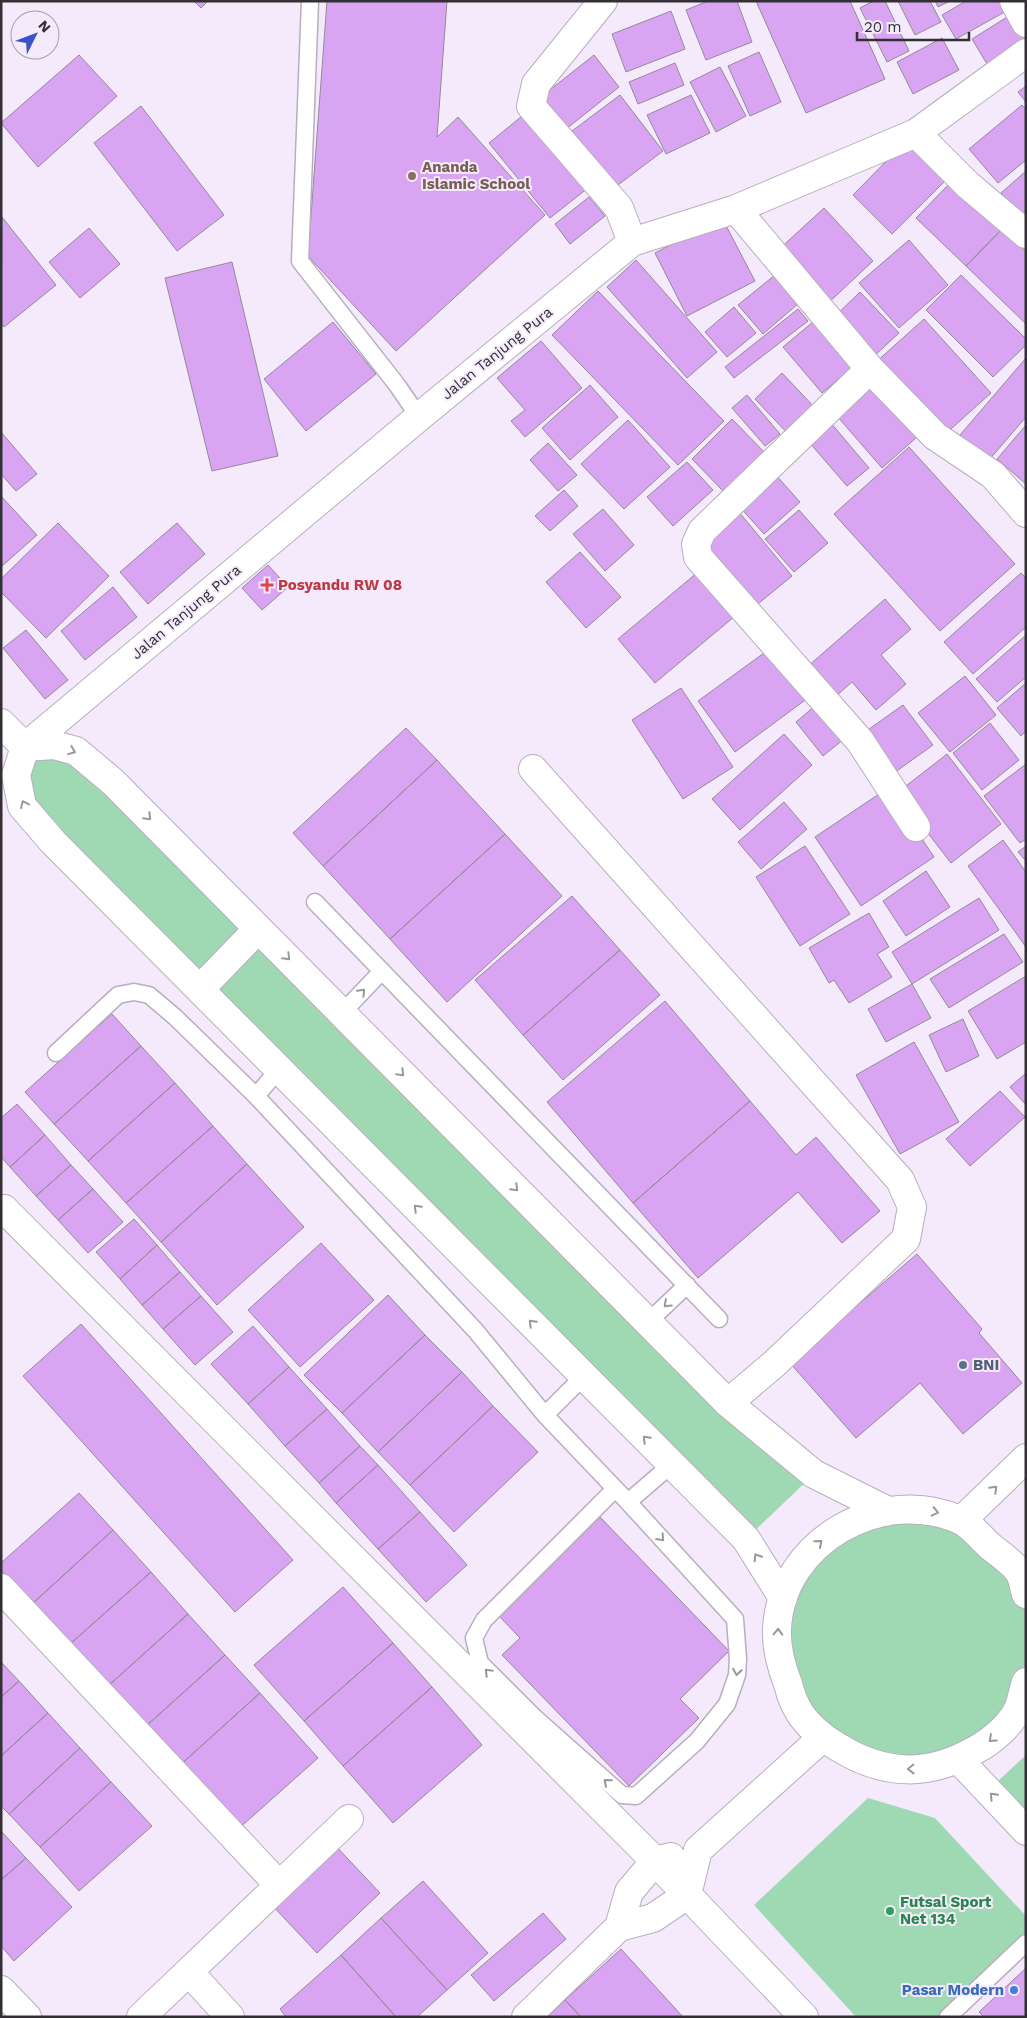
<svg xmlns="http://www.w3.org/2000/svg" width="1027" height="2018" font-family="'Work Sans',sans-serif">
<rect width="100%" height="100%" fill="#f4eafb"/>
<path fill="#9fd9b3" d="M 25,747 L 113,782 L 814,1474 L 746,1539 L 22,806 Z
M 931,1510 L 1026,1594 L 1026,1682 L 1018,1709 L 918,1769 L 822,1738 L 777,1628 L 814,1547 Z
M 1026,1755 L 1026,1831 L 998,1781 Z
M 868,1798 L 935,1818 L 1026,1916 L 1026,1933 L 938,2017 L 856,2017 L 754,1905 Z"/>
<path fill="#d9a5f3" stroke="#938a98" d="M 194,1 L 208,1 L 201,8 Z
M 327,1 L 447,1 L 437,137 L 458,117 L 545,215 L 396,351 L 308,256 Z
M 708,1 L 737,1 L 752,42 L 706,60 L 686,10 Z
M 756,1 L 850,1 L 885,79 L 806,113 Z
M 873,1 L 885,1 L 909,51 L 887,62 L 860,8 Z
M 898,1 L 930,1 L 941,22 L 915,35 Z
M 935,1 L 950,1 L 938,7 Z
M 966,1 L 1006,1 L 1010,9 L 956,39 L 942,15 Z
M 671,11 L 685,49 L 626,72 L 612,34 Z
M 1012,14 L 1026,41 L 987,64 L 972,39 Z
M 942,38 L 959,70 L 913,94 L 897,62 Z
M 759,52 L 781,102 L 750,116 L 728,66 Z
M 79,55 L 117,96 L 38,167 L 1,123 Z
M 594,55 L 619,87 L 566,129 L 541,97 Z
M 675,63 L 684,85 L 638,104 L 629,82 Z
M 720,67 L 746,116 L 716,132 L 690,82 Z
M 1026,86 L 1026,102 L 1018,92 Z
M 620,95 L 663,151 L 610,191 L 568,134 Z
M 691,95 L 710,133 L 666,154 L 647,115 Z
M 1022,105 L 1026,110 L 1026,160 L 998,183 L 969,149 Z
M 141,106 L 224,215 L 177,251 L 94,143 Z
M 527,112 L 588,188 L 550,218 L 489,143 Z
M 906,141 L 946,180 L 892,234 L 853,195 Z
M 1026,171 L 1026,221 L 1001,193 Z
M 952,181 L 1002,229 L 966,266 L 916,218 Z
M 589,197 L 605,216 L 570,244 L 555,224 Z
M 824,208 L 873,261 L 824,307 L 775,253 Z
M 2,217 L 56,285 L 4,327 L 1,323 Z
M 722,218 L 755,281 L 687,316 L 655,253 Z
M 89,228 L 120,264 L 80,298 L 49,262 Z
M 1002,229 L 1026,252 L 1026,324 L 966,266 Z
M 909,240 L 948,285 L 899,328 L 859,283 Z
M 636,260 L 717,352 L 687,378 L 607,287 Z
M 232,262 L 278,456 L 212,471 L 165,278 Z
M 775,275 L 799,303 L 763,334 L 738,305 Z
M 961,275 L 1026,339 L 1026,345 L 993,377 L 926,310 Z
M 598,291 L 724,421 L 678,465 L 552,335 Z
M 860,292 L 899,333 L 872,358 L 833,318 Z
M 734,307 L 756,333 L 727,357 L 705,332 Z
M 798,309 L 808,321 L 734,378 L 725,367 Z
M 924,319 L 991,393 L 942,437 L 875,363 Z
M 814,321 L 853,367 L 822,393 L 783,347 Z
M 333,322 L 376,374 L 306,431 L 264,379 Z
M 541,341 L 582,388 L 525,437 L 511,421 L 525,410 L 497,378 Z
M 1026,358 L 1026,417 L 989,460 L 960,435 Z
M 782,373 L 818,411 L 791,437 L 755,399 Z
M 865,377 L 917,437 L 882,468 L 830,408 Z
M 590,385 L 618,417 L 570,460 L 542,428 Z
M 747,395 L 780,434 L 765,446 L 732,408 Z
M 732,419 L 767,455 L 726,494 L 692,459 Z
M 628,420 L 670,467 L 624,509 L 581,464 Z
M 830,422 L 869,468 L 847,486 L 808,441 Z
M 1026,425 L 1026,484 L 997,459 Z
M 1,432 L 37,474 L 16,491 L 1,474 Z
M 548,443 L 577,475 L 558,491 L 530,460 Z
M 909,447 L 1015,564 L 940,631 L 834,514 Z
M 687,462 L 713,490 L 673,526 L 647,497 Z
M 774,473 L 800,502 L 764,534 L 738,505 Z
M 564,490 L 578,506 L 550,531 L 535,516 Z
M 1,496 L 37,535 L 1,567 Z
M 603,509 L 634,545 L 605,571 L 573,534 Z
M 799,510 L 828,543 L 794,572 L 765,539 Z
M 739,512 L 792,576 L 753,608 L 699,545 Z
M 58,523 L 109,576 L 46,638 L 1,592 L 1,579 Z
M 177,523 L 205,554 L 148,604 L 120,572 Z
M 580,552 L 621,597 L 586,628 L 546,582 Z
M 268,565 L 288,587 L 262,610 L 242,588 Z
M 698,572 L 735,616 L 655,683 L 618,639 Z
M 1021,573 L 1026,578 L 1026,627 L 973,674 L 944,642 Z
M 113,587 L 137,617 L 85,660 L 61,631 Z
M 885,599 L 911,629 L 881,655 L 906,684 L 876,710 L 852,682 L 835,697 L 807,667 Z
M 26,630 L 68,680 L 45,699 L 3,648 Z
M 1026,635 L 1026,677 L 997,702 L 976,679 Z
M 775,645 L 812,695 L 735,752 L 698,701 Z
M 965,676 L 996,715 L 950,752 L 918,713 Z
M 1026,683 L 1026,731 L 1021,736 L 997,708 Z
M 681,688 L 733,767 L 683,799 L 632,720 Z
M 822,700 L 850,734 L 823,756 L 796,722 Z
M 903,705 L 933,745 L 887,778 L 858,737 Z
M 990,723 L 1019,760 L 982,790 L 953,753 Z
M 406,728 L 437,760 L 323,866 L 293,833 Z
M 784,734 L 812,765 L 740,830 L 712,799 Z
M 947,754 L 1001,824 L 951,863 L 897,793 Z
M 437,760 L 505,834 L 390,939 L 323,866 Z
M 1026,764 L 1026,839 L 1020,843 L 984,796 Z
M 888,788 L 934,857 L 861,906 L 815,837 Z
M 784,802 L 807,829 L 761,869 L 738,842 Z
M 505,834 L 562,896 L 447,1002 L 390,939 Z
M 1003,840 L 1026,872 L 1026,947 L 968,866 Z
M 805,846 L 850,914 L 800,946 L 756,877 Z
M 1026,846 L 1026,861 L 1018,852 Z
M 926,871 L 950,907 L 906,936 L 883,901 Z
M 572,896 L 620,950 L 523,1035 L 475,980 Z
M 979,898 L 999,930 L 912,984 L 892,952 Z
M 869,913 L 889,947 L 877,954 L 892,977 L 849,1003 L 834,980 L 829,983 L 809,948 Z
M 1004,934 L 1023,962 L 949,1008 L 930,979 Z
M 620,950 L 660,995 L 563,1080 L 523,1035 Z
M 1026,976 L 1026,1042 L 997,1059 L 968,1011 Z
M 912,984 L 931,1018 L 886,1042 L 868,1009 Z
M 665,1001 L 750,1101 L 633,1203 L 547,1102 Z
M 112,1014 L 141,1046 L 54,1124 L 25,1092 Z
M 963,1019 L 979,1056 L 946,1072 L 929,1035 Z
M 914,1042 L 959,1122 L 900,1154 L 856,1075 Z
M 141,1046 L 175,1083 L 88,1161 L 54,1124 Z
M 1026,1073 L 1026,1105 L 1010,1087 Z
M 175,1083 L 213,1126 L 126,1203 L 88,1161 Z
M 1000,1091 L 1025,1117 L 970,1166 L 946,1139 Z
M 750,1101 L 796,1155 L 816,1137 L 880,1211 L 842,1243 L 798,1192 L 698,1278 L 633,1203 Z
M 17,1104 L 45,1135 L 10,1167 L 1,1157 L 1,1118 Z
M 213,1126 L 247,1164 L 161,1242 L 126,1203 Z
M 45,1135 L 71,1165 L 36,1196 L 10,1167 Z
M 247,1164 L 304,1227 L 217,1305 L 161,1242 Z
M 71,1165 L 93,1189 L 58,1220 L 36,1196 Z
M 93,1189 L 123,1222 L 88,1253 L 58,1220 Z
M 134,1219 L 157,1245 L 120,1279 L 96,1252 Z
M 321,1243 L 374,1300 L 300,1367 L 248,1310 Z
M 157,1245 L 180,1272 L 142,1305 L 120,1279 Z
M 917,1254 L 982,1329 L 979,1333 L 1022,1383 L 963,1434 L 920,1383 L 856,1438 L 790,1363 Z
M 180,1272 L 201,1296 L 163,1329 L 142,1305 Z
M 388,1295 L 425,1335 L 342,1413 L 304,1375 Z
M 201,1296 L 233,1332 L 195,1365 L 163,1329 Z
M 81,1324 L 293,1560 L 235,1612 L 23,1376 Z
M 253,1326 L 289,1367 L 248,1404 L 211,1364 Z
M 425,1335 L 462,1372 L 378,1452 L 342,1413 Z
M 289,1367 L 327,1409 L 285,1446 L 248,1404 Z
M 462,1372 L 493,1406 L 410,1485 L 378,1452 Z
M 493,1406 L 538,1452 L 454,1532 L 410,1485 Z
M 327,1409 L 360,1446 L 319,1483 L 285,1446 Z
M 360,1446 L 378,1465 L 336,1503 L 319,1483 Z
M 378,1465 L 420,1512 L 378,1549 L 336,1503 Z
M 79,1493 L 113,1530 L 32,1604 L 1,1570 L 1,1563 Z
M 420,1512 L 467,1565 L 426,1602 L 378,1549 Z
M 600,1517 L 729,1651 L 680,1699 L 699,1718 L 629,1786 L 502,1655 L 520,1638 L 498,1615 Z
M 113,1530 L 151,1572 L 69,1645 L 32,1604 Z
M 151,1572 L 188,1614 L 107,1687 L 69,1645 Z
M 343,1587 L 393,1643 L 304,1721 L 254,1665 Z
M 188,1614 L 225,1655 L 144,1728 L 107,1687 Z
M 393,1643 L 432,1687 L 343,1766 L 304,1721 Z
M 225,1655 L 260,1693 L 178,1767 L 144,1728 Z
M 1,1662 L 19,1681 L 1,1697 Z
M 19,1681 L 48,1713 L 1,1756 L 1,1697 Z
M 432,1687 L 482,1745 L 393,1823 L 343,1766 Z
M 260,1693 L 318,1758 L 236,1831 L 178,1767 Z
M 48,1713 L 80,1748 L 9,1814 L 1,1806 L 1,1756 Z
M 80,1748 L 111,1782 L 40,1847 L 9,1814 Z
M 111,1782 L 152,1826 L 79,1891 L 40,1847 Z
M 1,1831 L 26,1858 L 1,1880 Z
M 333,1843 L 380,1893 L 317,1953 L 270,1903 Z
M 26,1858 L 72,1907 L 14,1961 L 1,1946 L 1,1880 Z
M 423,1881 L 488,1953 L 447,1990 L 381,1918 Z
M 543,1913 L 566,1939 L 494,2001 L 471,1975 Z
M 381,1918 L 447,1990 L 417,2017 L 396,2017 L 341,1955 Z
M 621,1949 L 683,2017 L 581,2017 L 565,2000 Z
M 341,1955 L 396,2017 L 286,2017 L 280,2009 Z
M 1026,1968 L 1026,2017 L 984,2017 L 979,2012 Z
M 565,2000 L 581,2017 L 547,2017 Z"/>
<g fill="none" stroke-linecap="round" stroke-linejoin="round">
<defs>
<path id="lane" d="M 310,1 L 300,261 L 397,385 L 419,417
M 315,902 L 719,1319
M 342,1013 L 382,971
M 56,1053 L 118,995 L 134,992 L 149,995 L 175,1017 L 256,1096 L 475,1330 L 545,1415 L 628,1502 L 672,1464
M 256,1096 L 279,1069
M 648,1322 L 687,1285
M 545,1415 L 584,1376
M 615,1489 L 484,1620 L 474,1638 L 480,1663 L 533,1716 L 622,1795 L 636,1796 L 697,1741 L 727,1704 L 737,1675 L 738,1659 L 735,1619 L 628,1502
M 948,2017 L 1026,1943"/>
<path id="street" d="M 603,1 L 536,84 L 531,106 L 619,208 L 632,242
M 1014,1 L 1026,23
M 916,133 L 968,185 L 1026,234
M 736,209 L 870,369 L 935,436 L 993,475 L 1026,513
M 870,369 L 702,531 L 696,544 L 698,557 L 860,741 L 916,827
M 533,769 L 900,1180 L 912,1207 L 906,1239 L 774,1364 L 728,1403
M 4,1209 L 655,1861 L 804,2017
M 962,1520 L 1026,1458
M 1,1588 L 278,1884
M 619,1927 L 629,1892 L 655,1861 L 671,1857
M 189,1972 L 230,2017
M 1,1990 L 27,2017
M 141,2017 L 349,1819
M 526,2017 L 619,1927 L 653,1918 L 687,1895 L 698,1850 L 822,1738"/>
<path id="secondary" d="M 1,723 L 25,747 L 54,745 L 76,751 L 113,782 L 728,1403 L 814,1474 L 886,1510
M 25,747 L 419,417 L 632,242 L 736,209 L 916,133 L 1026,53
M 25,747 L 16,775 L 22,806 L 53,842 L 746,1539 L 783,1598
M 200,989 L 258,929
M 1026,1594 C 1024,1588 1023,1578 1019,1572 C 1013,1563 1000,1554 991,1547 C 982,1539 971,1525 960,1520 C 882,1485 781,1541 777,1629 C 776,1649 781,1666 788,1684 C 790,1691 792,1699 796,1706 C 804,1723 822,1738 838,1747 C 885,1776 929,1777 977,1749 C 992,1741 1012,1724 1019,1707 C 1022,1699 1023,1690 1026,1682
M 959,1760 L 1026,1831"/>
</defs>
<use href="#lane" stroke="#b8aebe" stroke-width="19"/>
<use href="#street" stroke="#b8aebe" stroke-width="30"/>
<use href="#secondary" stroke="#b8aebe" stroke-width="30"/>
<use href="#lane" stroke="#fff" stroke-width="16"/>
<use href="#street" stroke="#fff" stroke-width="28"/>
<use href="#secondary" stroke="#fff" stroke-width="28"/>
</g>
<defs><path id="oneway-chevron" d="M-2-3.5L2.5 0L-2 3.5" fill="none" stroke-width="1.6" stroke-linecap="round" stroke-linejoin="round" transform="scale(1.25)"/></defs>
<g stroke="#98979a">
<use href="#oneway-chevron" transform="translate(72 751) rotate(22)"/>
<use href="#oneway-chevron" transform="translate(24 804) rotate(-115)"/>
<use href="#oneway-chevron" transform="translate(148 817) rotate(45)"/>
<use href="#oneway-chevron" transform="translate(287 957) rotate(45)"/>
<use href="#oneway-chevron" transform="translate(362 992) rotate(-46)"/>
<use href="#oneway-chevron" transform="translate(401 1073) rotate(45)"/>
<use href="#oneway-chevron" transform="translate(515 1188) rotate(45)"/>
<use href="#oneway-chevron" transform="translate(417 1208) rotate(-135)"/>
<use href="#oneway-chevron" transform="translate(667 1304) rotate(137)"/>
<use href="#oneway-chevron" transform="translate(532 1323) rotate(-135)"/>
<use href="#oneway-chevron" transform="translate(646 1439) rotate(-135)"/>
<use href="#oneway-chevron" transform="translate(994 1489) rotate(-45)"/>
<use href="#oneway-chevron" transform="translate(935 1512) rotate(13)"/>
<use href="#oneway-chevron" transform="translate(661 1538) rotate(48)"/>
<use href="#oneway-chevron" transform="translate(819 1543) rotate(-40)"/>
<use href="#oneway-chevron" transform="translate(757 1557) rotate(-122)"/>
<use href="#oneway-chevron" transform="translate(778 1632) rotate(-89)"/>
<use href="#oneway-chevron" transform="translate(488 1672) rotate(-135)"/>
<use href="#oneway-chevron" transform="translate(737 1672) rotate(99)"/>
<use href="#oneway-chevron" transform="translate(992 1739) rotate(138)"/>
<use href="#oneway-chevron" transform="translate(911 1769) rotate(179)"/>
<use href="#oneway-chevron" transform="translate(607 1782) rotate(-139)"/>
<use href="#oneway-chevron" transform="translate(993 1796) rotate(-133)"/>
</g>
<circle fill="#8d6e63" stroke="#f4eafb" stroke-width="2" cx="412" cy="176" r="5"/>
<path fill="#e0444e" stroke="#f4eafb" stroke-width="2" d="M264.5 577.5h5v5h5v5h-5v5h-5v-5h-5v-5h5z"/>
<circle fill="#5c6f8a" stroke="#f4eafb" stroke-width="2" cx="963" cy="1365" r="5"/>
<circle fill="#2e9e5b" stroke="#f4eafb" stroke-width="2" cx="890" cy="1911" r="5"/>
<circle fill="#3f7fe0" stroke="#f4eafb" stroke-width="2" cx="1014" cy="1990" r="5"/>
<g text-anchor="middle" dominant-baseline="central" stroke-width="4" stroke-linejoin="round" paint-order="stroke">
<g font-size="15" font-weight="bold" fill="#785e54" stroke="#f4eafb" text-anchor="start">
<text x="422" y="167">Ananda<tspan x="422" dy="17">Islamic School</tspan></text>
</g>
<g font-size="15" fill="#322f35" stroke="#f4eafb">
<text transform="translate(497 353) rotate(-39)">Jalan Tanjung Pura</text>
<text transform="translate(186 612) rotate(-40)">Jalan Tanjung Pura</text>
</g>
<g font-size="15" font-weight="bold" fill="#be3a42" stroke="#f4eafb" text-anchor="start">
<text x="278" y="585">Posyandu RW 08</text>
</g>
<g font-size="15" font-weight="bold" fill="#4e5e75" stroke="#f4eafb" text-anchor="start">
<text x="973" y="1365">BNI</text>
</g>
<g font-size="15" font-weight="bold" fill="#27864d" stroke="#f4eafb" text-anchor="start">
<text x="900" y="1902">Futsal Sport<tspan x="900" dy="17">Net 134</tspan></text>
</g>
<g font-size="15" font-weight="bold" fill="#366cbe" stroke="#f4eafb" text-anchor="end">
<text x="1004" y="1990">Pasar Modern</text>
</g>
</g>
<rect width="1027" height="2018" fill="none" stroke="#322f35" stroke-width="5"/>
<g transform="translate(35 35) rotate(48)"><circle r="24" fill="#f4eafb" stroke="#a69fac"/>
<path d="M0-4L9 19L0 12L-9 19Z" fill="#3a53c6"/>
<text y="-8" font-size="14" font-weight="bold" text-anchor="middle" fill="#322f35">N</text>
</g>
<path d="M857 32v8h112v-8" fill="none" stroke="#322f35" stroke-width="2.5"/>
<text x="864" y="32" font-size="15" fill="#322f35" stroke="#f4eafb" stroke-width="4" paint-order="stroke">20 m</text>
</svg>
